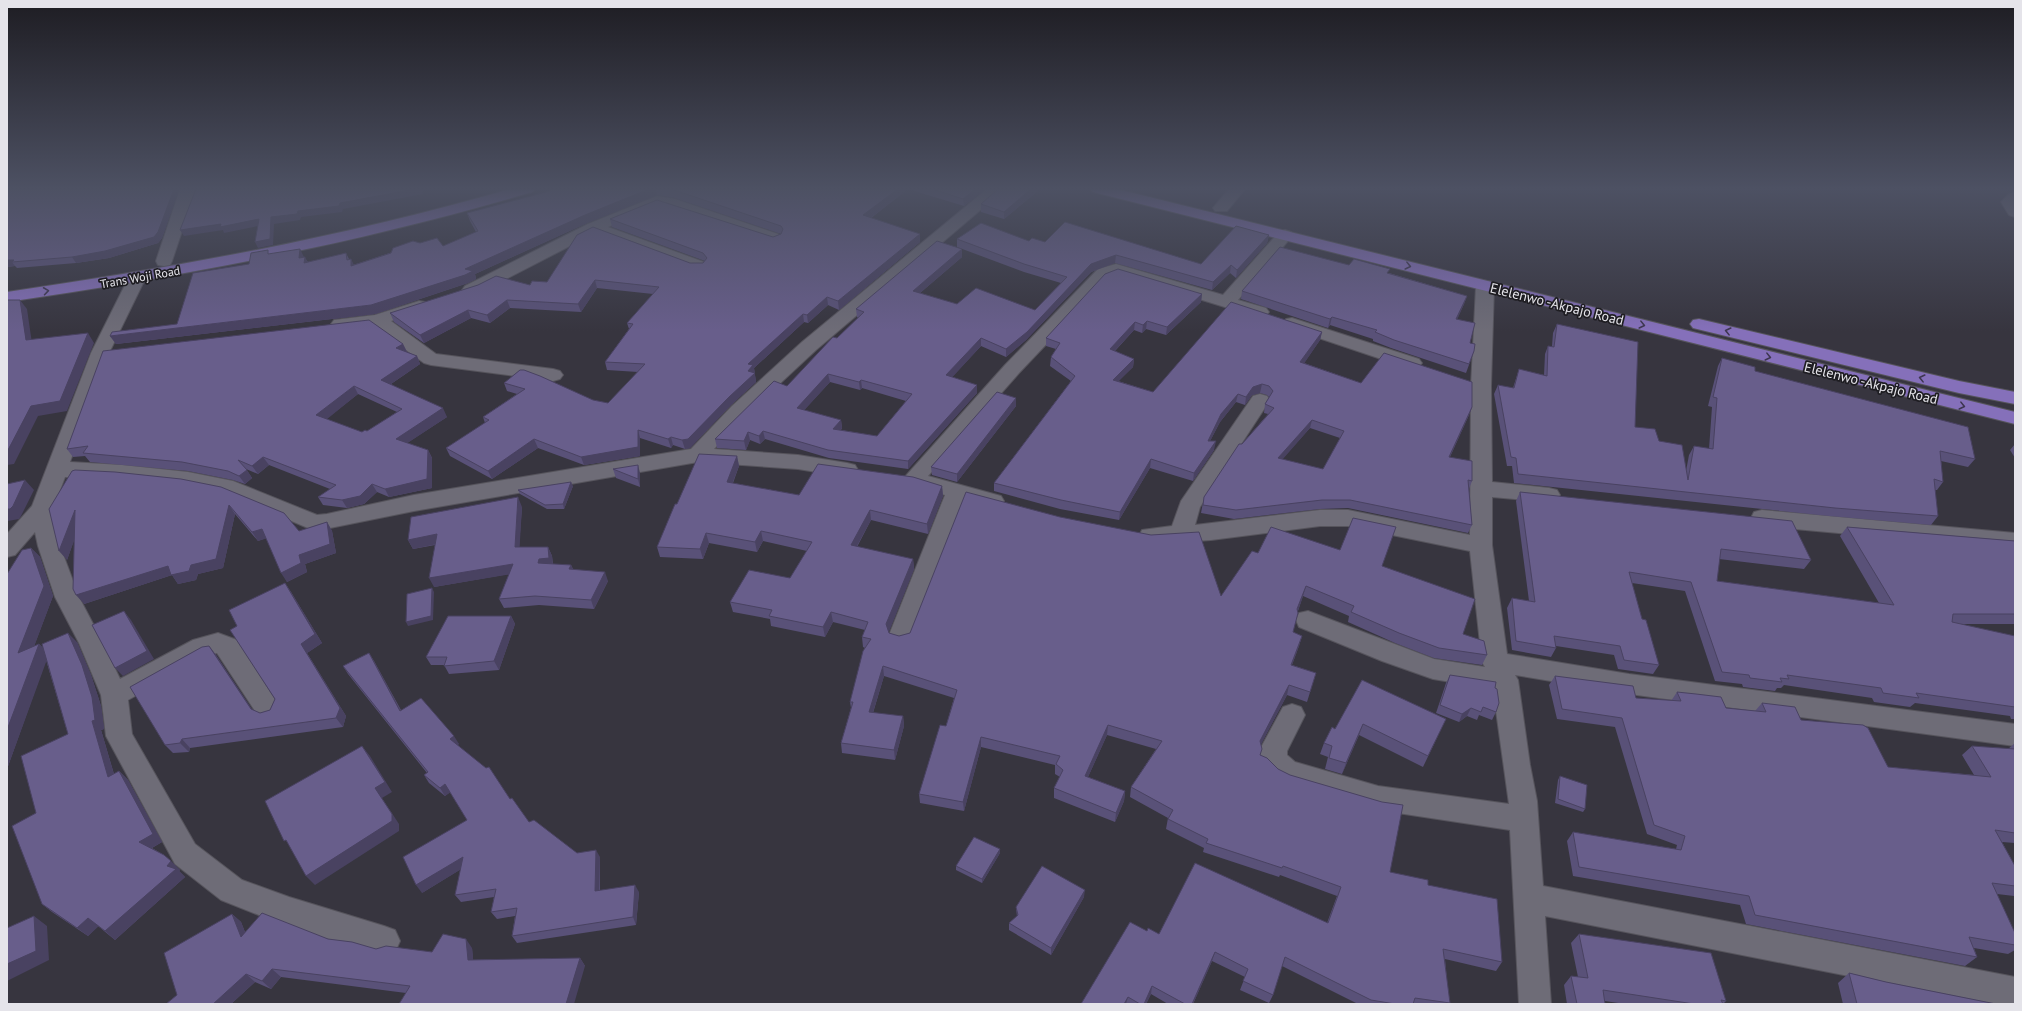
<svg xmlns="http://www.w3.org/2000/svg" width="2022" height="1011" font-family="'PT Sans',sans-serif">
<rect width="100%" height="100%" fill="#37353f"/>
<g fill="none" stroke-linecap="round" stroke-linejoin="round">
<defs>
<path id="minor" d="M 180,189 L 196,189 L 172,261 L 170,265 L 164,266 L 158,265 L 156,261 Z
M 987,189 L 1005,189 L 816,350 L 746,415 L 714,449 L 798,455 L 847,463 L 855,465 L 858,470 L 855,475 L 847,477 L 798,469 L 698,462 L 414,511 L 315,531 L 228,494 L 188,486 L 122,479 L 65,477 L 53,509 L 60,546 L 79,597 L 103,643 L 120,679 L 193,640 L 218,633 L 237,640 L 281,709 L 277,717 L 268,720 L 259,717 L 217,653 L 209,655 L 128,700 L 132,734 L 195,844 L 242,880 L 289,897 L 384,926 L 395,930 L 400,941 L 395,952 L 384,956 L 289,927 L 221,900 L 175,864 L 106,736 L 101,695 L 79,643 L 55,597 L 38,546 L 35,532 L 15,555 L 7,557 L 7,534 L 32,506 L 91,353 L 131,273 L 137,272 L 143,273 L 146,277 L 109,353 L 70,462 L 122,465 L 188,472 L 233,481 L 317,515 L 327,514 L 414,495 L 691,449 L 732,406 L 802,342 Z
M 1229,189 L 1245,189 L 1227,211 L 1215,211 L 1213,208 Z
M 2015,192 L 2015,217 L 2009,215 L 2001,202 L 2009,194 Z
M 657,196 L 675,199 L 778,234 L 780,237 L 778,240 L 772,242 L 667,207 L 659,206 L 608,227 L 704,262 L 707,266 L 704,270 L 698,271 L 692,270 L 595,233 L 477,294 L 471,295 L 465,294 L 462,290 L 465,286 L 588,224 Z
M 1285,230 L 1291,232 L 1293,235 L 1238,300 L 1266,308 L 1269,312 L 1266,316 L 1260,317 L 1254,316 L 1121,275 L 1110,277 L 1019,373 L 928,476 L 1001,496 L 1004,501 L 1001,506 L 993,509 L 965,501 L 913,635 L 910,642 L 901,645 L 892,642 L 889,635 L 945,495 L 907,485 L 903,479 L 1005,365 L 1098,269 L 1116,264 L 1223,295 L 1279,232 Z
M 1485,281 L 1491,282 L 1494,286 L 1491,386 L 1492,482 L 1549,488 L 1557,490 L 1560,495 L 1557,500 L 1549,502 L 1492,497 L 1492,545 L 1507,654 L 1629,674 L 2015,724 L 2015,746 L 1629,694 L 1515,675 L 1518,680 L 1530,765 L 1537,801 L 1543,886 L 2015,977 L 2015,1004 L 1990,1004 L 1545,916 L 1551,1004 L 1519,1004 L 1510,830 L 1378,810 L 1277,779 L 1265,769 L 1259,751 L 1283,707 L 1292,704 L 1301,707 L 1305,715 L 1287,751 L 1287,755 L 1295,762 L 1378,786 L 1509,804 L 1493,689 L 1433,679 L 1382,661 L 1299,627 L 1296,620 L 1299,613 L 1308,611 L 1434,659 L 1485,667 L 1482,662 L 1470,551 L 1348,526 L 1320,526 L 1211,540 L 1150,544 L 1142,542 L 1139,536 L 1142,530 L 1172,526 L 1181,501 L 1253,396 L 1260,394 L 1267,396 L 1270,400 L 1200,507 L 1195,525 L 1320,510 L 1348,510 L 1470,535 L 1471,386 L 1476,286 L 1479,282 Z
M 419,301 L 425,302 L 428,306 L 425,310 L 391,321 L 436,354 L 553,369 L 560,371 L 563,375 L 560,379 L 553,381 L 431,365 L 424,363 L 373,326 L 340,329 L 334,328 L 331,324 L 334,320 L 375,315 Z
M 1292,318 L 1419,359 L 1422,363 L 1419,367 L 1412,369 L 1405,367 L 1286,327 L 1283,323 L 1286,319 Z
M 1762,510 L 2015,533 L 2015,549 L 1762,526 L 1754,524 L 1751,518 L 1754,512 Z"/>
<path id="major" d="M 510,189 L 535,189 L 532,192 C 360,243 185,276 7,302 L 7,292 C 177,267 345,237 510,189 Z
M 1090,189 L 1117,189 L 2015,412 L 2015,424 L 1093,192 Z
M 1699,319 L 1959,381 L 2015,392 L 2015,404 L 1959,393 L 1693,328 L 1690,324 L 1693,320 Z"/>
</defs>
<use href="#minor" stroke="#56545c" stroke-width="2"/>
<use href="#major" stroke="#56545c" stroke-width="2"/>
<use href="#minor" fill="#6e6c77" fill-rule="evenodd"/>
<use href="#major" fill="#8570ba" fill-rule="evenodd"/>
</g>
<path fill="#595178" fill-rule="evenodd" d="M 7,189 L 179,189 L 162,238 L 158,243 L 109,258 L 76,263 L 17,268 L 15,266 L 7,267 Z
M 549,189 L 985,189 L 964,206 L 908,189 L 871,218 L 920,242 L 839,310 L 828,305 L 808,323 L 804,322 L 754,368 L 756,382 L 731,405 L 690,448 L 685,449 L 673,445 L 671,448 L 640,438 L 640,456 L 584,465 L 538,448 L 492,479 L 450,456 L 446,448 L 485,423 L 483,417 L 517,394 L 507,391 L 504,383 L 608,403 L 638,372 L 607,370 L 605,362 L 629,329 L 627,323 L 653,294 L 597,288 L 581,312 L 510,308 L 490,323 L 471,318 L 424,343 L 394,322 L 390,313 L 530,285 L 690,263 L 703,263 L 705,261 L 612,227 L 610,219 L 773,237 L 781,234 L 675,198 L 657,195 L 587,223 L 475,274 L 476,279 L 468,283 L 375,314 L 116,344 L 110,336 L 177,324 L 249,264 L 271,254 L 304,257 L 308,262 L 346,253 L 349,259 L 351,259 L 353,265 L 420,243 L 443,246 L 476,232 L 470,221 L 467,213 L 549,191 Z
M 1039,190 L 1004,219 L 981,212 L 981,204 Z
M 1269,235 L 1267,243 L 1236,278 L 1230,273 L 1212,290 L 1115,263 L 1091,272 L 1026,340 L 1006,357 L 981,346 L 952,377 L 977,385 L 977,393 L 908,469 L 829,458 L 765,439 L 760,444 L 750,440 L 746,450 L 717,448 L 715,439 L 787,386 L 858,318 L 857,317 L 856,309 L 962,249 L 962,257 L 920,293 L 957,304 L 1035,310 L 1061,283 L 1024,272 L 957,247 L 957,239 L 1029,241 L 1045,242 L 1201,264 ZM 830,382 L 860,390 L 862,388 L 906,401 L 877,436 L 841,430 L 842,428 L 841,420 L 804,410 Z
M 1349,265 L 1389,273 L 1467,296 L 1464,304 L 1457,319 L 1474,351 L 1466,373 L 1391,348 L 1373,341 L 1373,339 L 1330,325 L 1328,328 L 1241,299 L 1242,291 Z
M 1202,294 L 1201,302 L 1166,335 L 1146,329 L 1142,333 L 1134,330 L 1115,351 L 1134,359 L 1133,367 L 1118,381 L 1153,392 L 1322,332 L 1320,340 L 1304,363 L 1361,383 L 1472,407 L 1469,415 L 1450,457 L 1472,481 L 1469,489 L 1472,525 L 1468,533 L 1348,508 L 1320,509 L 1234,519 L 1201,513 L 1204,497 L 1242,444 L 1268,414 L 1264,413 L 1265,404 L 1269,397 L 1267,395 L 1260,393 L 1252,395 L 1245,405 L 1236,402 L 1220,422 L 1210,441 L 1214,450 L 1193,481 L 1150,468 L 1119,520 L 1060,509 L 994,491 L 994,483 L 1071,381 L 1050,366 L 1051,357 L 1056,349 L 1046,346 L 1046,338 ZM 1310,428 L 1340,438 L 1323,469 L 1282,459 Z
M 1557,324 L 1635,427 L 1659,441 L 1686,471 L 1689,455 L 1694,446 L 1709,449 L 1712,407 L 1708,406 L 1718,366 L 1722,358 L 1975,459 L 1968,467 L 1941,461 L 1943,482 L 1937,490 L 1935,490 L 1938,516 L 1931,525 L 1829,516 L 1514,483 L 1512,466 L 1507,466 L 1494,394 L 1498,385 L 1513,388 L 1519,369 L 1544,375 L 1545,354 L 1548,346 L 1552,346 L 1553,333 Z
M 403,344 L 407,352 L 417,356 L 420,364 L 391,384 L 447,417 L 407,443 L 428,450 L 432,458 L 432,488 L 389,497 L 377,492 L 364,504 L 347,508 L 323,505 L 318,497 L 330,489 L 269,465 L 258,474 L 246,469 L 252,478 L 245,484 L 233,480 L 188,471 L 90,462 L 85,456 L 73,457 L 67,449 ZM 358,394 L 397,412 L 367,431 L 362,432 L 326,419 Z
M 1016,398 L 1016,406 L 957,482 L 932,475 L 931,467 Z
M 2015,444 L 2015,458 L 2010,450 Z
M 737,456 L 739,466 L 733,483 L 799,495 L 942,486 L 943,496 L 928,534 L 871,520 L 857,547 L 913,559 L 914,569 L 889,631 L 889,633 L 899,636 L 1221,596 L 1258,553 L 1382,566 L 1463,634 L 1487,655 L 1482,665 L 1434,658 L 1395,643 L 1348,622 L 1349,616 L 1303,596 L 1298,611 L 1293,632 L 1302,636 L 1299,646 L 1292,665 L 1316,673 L 1307,702 L 1287,695 L 1261,744 L 1260,755 L 1278,769 L 1390,872 L 1428,885 L 1502,962 L 1496,971 L 1445,959 L 1449,1004 L 1358,1004 L 1282,966 L 1273,995 L 1269,1003 L 1240,990 L 1245,977 L 1212,961 L 1193,1004 L 1168,1004 L 1151,994 L 1146,1004 L 1081,1004 L 1147,931 L 1159,934 L 1327,923 L 1337,896 L 1280,875 L 1279,877 L 1203,852 L 1204,848 L 1166,829 L 1168,818 L 1130,797 L 1131,787 L 1156,749 L 1107,735 L 1088,777 L 1125,791 L 1124,801 L 1115,822 L 1054,798 L 1054,788 L 1060,777 L 1055,774 L 1055,765 L 981,747 L 964,811 L 920,803 L 919,794 L 946,726 L 954,698 L 884,676 L 873,713 L 903,716 L 904,726 L 895,760 L 842,753 L 841,743 L 851,708 L 850,702 L 865,648 L 863,647 L 862,637 L 865,630 L 833,622 L 825,637 L 771,626 L 770,619 L 733,612 L 730,602 L 790,578 L 807,551 L 763,541 L 757,552 L 709,543 L 703,559 L 660,557 L 657,547 L 677,504 Z
M 613,469 L 640,473 L 640,487 L 616,478 Z
M 181,479 L 299,531 L 327,522 L 332,531 L 336,553 L 305,564 L 307,572 L 287,582 L 266,538 L 258,541 L 235,514 L 223,568 L 198,574 L 196,580 L 178,584 L 172,575 L 84,604 L 74,540 L 67,560 L 49,509 Z
M 573,486 L 564,509 L 547,509 L 520,494 L 518,490 Z
M 1520,492 L 1811,560 L 1804,569 L 1719,559 L 1717,581 L 1879,603 L 1840,536 L 1847,527 L 2015,541 L 2015,624 L 1958,624 L 2015,636 L 2015,719 L 2011,719 L 2010,716 L 1915,703 L 1910,707 L 1874,702 L 1872,698 L 1784,685 L 1781,688 L 1777,688 L 1775,691 L 1743,687 L 1742,684 L 1715,681 L 1685,591 L 1632,583 L 1642,619 L 1659,665 L 1653,674 L 1618,669 L 1614,655 L 1556,646 L 1556,648 L 1551,657 L 1512,650 L 1507,608 L 1512,598 L 1529,601 L 1516,501 Z
M 522,507 L 519,547 L 548,547 L 552,556 L 553,564 L 571,565 L 573,569 L 608,581 L 594,609 L 539,605 L 504,608 L 499,599 L 509,574 L 434,587 L 435,545 L 413,549 L 408,540 Z
M 31,548 L 40,557 L 53,596 L 34,646 L 39,644 L 43,648 L 77,642 L 91,675 L 101,706 L 104,729 L 101,730 L 114,774 L 119,771 L 128,780 L 162,842 L 152,848 L 164,855 L 180,870 L 179,871 L 185,877 L 115,940 L 98,926 L 88,936 L 52,912 L 42,904 L 36,813 L 68,734 L 46,660 L 7,769 Z
M 285,583 L 291,592 L 322,643 L 307,653 L 346,716 L 343,727 L 190,748 L 189,752 L 173,753 L 165,745 L 209,646 L 216,655 L 252,710 L 260,713 L 270,710 L 275,699 L 237,626 Z
M 511,616 L 515,624 L 499,670 L 449,674 L 444,665 L 431,665 L 426,657 Z
M 369,653 L 374,661 L 401,710 L 459,744 L 457,745 L 510,799 L 529,822 L 577,853 L 600,857 L 600,890 L 639,892 L 636,925 L 517,943 L 512,936 L 515,916 L 497,919 L 491,912 L 494,897 L 461,902 L 455,895 L 461,869 L 422,893 L 467,820 L 450,792 L 445,796 L 429,783 L 424,775 L 427,773 L 348,674 L 343,666 Z
M 1450,675 L 1495,688 L 1496,712 L 1492,720 L 1479,715 L 1477,720 L 1467,716 L 1459,722 L 1436,713 L 1446,683 Z
M 1555,676 L 1636,698 L 1671,701 L 1677,692 L 1726,708 L 1755,711 L 1762,703 L 1801,720 L 1888,767 L 1974,775 L 1962,755 L 1972,746 L 2008,749 L 2015,743 L 2015,843 L 2002,842 L 2015,866 L 2015,895 L 2014,896 L 1997,894 L 2015,933 L 2015,950 L 2008,954 L 1974,948 L 1977,957 L 1965,966 L 1746,924 L 1740,905 L 1573,876 L 1567,841 L 1573,832 L 1676,849 L 1677,845 L 1647,834 L 1615,727 L 1557,719 L 1549,685 Z
M 1362,680 L 1446,719 L 1423,767 L 1359,735 L 1342,774 L 1325,769 L 1328,757 L 1320,754 L 1324,743 L 1335,729 Z
M 1560,776 L 1585,809 L 1583,812 L 1555,803 L 1558,780 Z
M 1000,853 L 982,883 L 956,870 L 956,866 Z
M 1084,897 L 1051,955 L 1009,930 L 1009,923 L 1017,917 L 1016,907 Z
M 232,914 L 241,922 L 245,932 L 328,939 L 376,949 L 432,952 L 472,948 L 473,960 L 580,958 L 585,966 L 406,993 L 281,977 L 271,989 L 255,982 L 231,1004 L 166,1004 L 177,995 Z
M 1579,934 L 1726,1001 L 1723,1004 L 1625,1004 L 1605,1001 L 1605,1004 L 1567,1004 L 1564,985 L 1571,976 L 1578,977 L 1571,943 Z
M 1849,973 L 1886,982 L 1996,1004 L 1843,1004 L 1838,983 Z"/>
<path fill="#494261" d="M 174,189 L 179,189 L 162,238 L 158,243 L 109,258 L 76,263 L 72,257 Z
M 415,189 L 423,189 L 423,194 L 343,209 L 342,212 L 301,217 L 300,220 L 274,224 L 273,245 L 258,248 L 255,242 L 271,217 L 298,211 Z
M 649,189 L 655,189 L 657,195 L 587,223 L 475,274 L 476,279 L 468,283 L 375,314 L 116,344 L 110,336 L 371,305 L 465,269 L 585,215 Z
M 898,189 L 908,189 L 864,223 L 863,215 Z
M 975,189 L 985,189 L 964,206 L 963,199 Z
M 1031,189 L 1039,189 L 1039,190 L 1004,219 L 1004,212 Z
M 259,219 L 263,225 L 224,233 L 223,230 L 184,236 L 180,230 Z
M 920,234 L 920,242 L 839,310 L 838,301 Z
M 1269,235 L 1267,243 L 1236,278 L 1237,270 Z
M 300,249 L 304,257 L 299,258 Z
M 962,249 L 962,257 L 913,299 L 913,291 Z
M 1116,255 L 1115,263 L 1091,272 L 1026,340 L 1006,357 L 1006,349 L 1091,264 Z
M 305,257 L 309,265 L 304,263 Z
M 351,259 L 355,267 L 351,266 Z
M 7,260 L 14,260 L 12,262 L 15,266 L 7,267 Z
M 1231,265 L 1230,273 L 1212,290 L 1213,282 Z
M 595,280 L 597,288 L 581,312 L 578,304 Z
M 1202,294 L 1201,302 L 1166,335 L 1167,327 Z
M 1467,296 L 1464,304 L 1454,327 L 1456,319 Z
M 827,297 L 828,305 L 808,323 L 807,315 Z
M 20,300 L 27,309 L 33,350 L 26,340 Z
M 507,300 L 510,308 L 490,323 L 487,315 Z
M 468,310 L 471,318 L 424,343 L 420,335 Z
M 803,314 L 804,322 L 754,368 L 756,382 L 731,405 L 690,448 L 685,449 L 682,440 L 748,371 L 748,364 Z
M 1332,317 L 1330,325 L 1328,328 L 1330,319 Z
M 1147,321 L 1146,329 L 1142,333 L 1143,325 Z
M 1135,322 L 1134,330 L 1109,357 L 1110,349 Z
M 1322,332 L 1320,340 L 1299,371 L 1300,362 Z
M 88,333 L 94,343 L 67,411 L 38,416 L 14,464 L 7,465 L 7,452 L 31,406 Z
M 981,338 L 981,346 L 947,383 L 946,375 Z
M 403,344 L 407,352 L 396,348 Z
M 417,356 L 420,364 L 385,388 L 381,380 Z
M 1134,359 L 1133,367 L 1112,388 L 1113,380 Z
M 828,374 L 830,382 L 799,416 L 797,408 Z
M 861,380 L 862,388 L 860,390 L 859,382 Z
M 1262,384 L 1260,393 L 1252,395 L 1245,405 L 1246,397 L 1253,387 Z
M 977,385 L 977,393 L 908,469 L 908,461 Z
M 354,386 L 358,394 L 321,424 L 316,415 Z
M 1238,394 L 1236,402 L 1220,422 L 1206,449 L 1208,441 L 1221,414 Z
M 1016,398 L 1016,406 L 957,482 L 957,474 Z
M 1472,407 L 1469,415 L 1446,465 L 1449,457 Z
M 443,408 L 447,417 L 400,448 L 396,439 Z
M 841,420 L 842,428 L 835,437 L 833,429 Z
M 1312,420 L 1310,428 L 1276,467 L 1278,458 Z
M 638,430 L 640,438 L 640,456 L 584,465 L 581,457 Z
M 763,431 L 765,439 L 760,444 L 759,436 Z
M 748,432 L 750,440 L 746,450 L 744,441 Z
M 671,437 L 673,445 L 671,448 L 668,439 Z
M 534,439 L 538,448 L 492,479 L 488,471 Z
M 1216,441 L 1214,450 L 1193,481 L 1194,473 Z
M 428,450 L 432,458 L 432,488 L 389,497 L 385,489 Z
M 737,456 L 739,466 L 729,492 L 727,482 Z
M 263,457 L 269,465 L 258,474 L 252,466 Z
M 1151,459 L 1150,468 L 1119,520 L 1120,512 Z
M 638,465 L 640,473 L 640,487 L 638,479 Z
M 247,470 L 252,478 L 245,484 L 239,476 Z
M 25,480 L 34,490 L 21,516 L 19,519 L 8,521 L 7,523 L 7,509 Z
M 571,482 L 573,486 L 564,509 L 563,504 Z
M 372,484 L 377,492 L 364,504 L 347,508 L 342,500 Z
M 942,486 L 943,496 L 928,534 L 927,524 Z
M 518,497 L 522,507 L 519,557 L 515,547 Z
M 229,505 L 235,514 L 223,568 L 198,574 L 196,580 L 178,584 L 172,575 L 84,604 L 76,595 L 168,566 L 191,565 Z
M 75,510 L 82,519 L 67,560 L 59,551 Z
M 870,510 L 871,520 L 852,555 L 851,545 Z
M 327,522 L 332,531 L 336,553 L 305,564 L 307,572 L 287,582 L 281,573 L 299,555 Z
M 262,529 L 268,538 L 258,541 L 252,532 Z
M 761,531 L 763,541 L 757,552 L 755,542 Z
M 706,533 L 709,543 L 703,559 L 700,549 Z
M 437,534 L 442,543 L 413,549 L 408,540 Z
M 548,547 L 552,556 L 553,567 L 538,563 L 539,559 Z
M 31,548 L 40,557 L 53,596 L 28,663 L 18,653 Z
M 913,559 L 914,569 L 888,634 L 886,624 Z
M 513,564 L 518,573 L 434,587 L 429,578 Z
M 571,565 L 575,574 L 569,569 Z
M 605,572 L 608,581 L 594,609 L 591,600 Z
M 285,583 L 291,592 L 322,643 L 307,653 L 346,716 L 343,727 L 336,718 L 301,644 Z
M 1306,586 L 1303,596 L 1295,619 L 1297,609 Z
M 432,588 L 434,592 L 433,620 L 408,626 L 406,622 Z
M 124,611 L 131,620 L 154,659 L 123,676 L 115,668 Z
M 831,612 L 833,622 L 825,637 L 823,627 Z
M 511,616 L 515,624 L 499,670 L 494,661 Z
M 68,633 L 77,642 L 91,675 L 101,706 L 104,729 L 101,730 L 117,785 L 108,777 L 92,721 Z
M 1302,636 L 1299,646 L 1288,675 L 1291,665 Z
M 39,644 L 49,654 L 7,769 L 7,730 Z
M 209,646 L 216,655 L 258,718 L 251,709 Z
M 369,653 L 374,661 L 405,719 L 400,711 Z
M 883,666 L 884,676 L 870,722 L 869,712 Z
M 1289,685 L 1287,695 L 1258,750 L 1260,741 Z
M 1471,708 L 1467,716 L 1459,722 L 1462,714 Z
M 903,716 L 904,726 L 895,760 L 894,750 Z
M 1363,724 L 1359,735 L 1342,774 L 1346,763 Z
M 1108,725 L 1107,735 L 1084,786 L 1085,776 Z
M 454,736 L 459,744 L 454,747 L 450,739 Z
M 981,737 L 981,747 L 964,811 L 963,802 Z
M 182,739 L 190,748 L 189,752 L 180,743 Z
M 362,746 L 370,756 L 392,792 L 382,798 L 399,824 L 399,831 L 315,885 L 306,876 L 375,788 Z
M 119,771 L 128,780 L 162,842 L 148,850 L 139,842 Z
M 445,784 L 451,792 L 445,796 L 440,788 Z
M 1125,791 L 1124,801 L 1115,822 L 1116,813 Z
M 1000,849 L 1000,853 L 982,883 L 982,879 Z
M 596,850 L 600,857 L 599,898 L 595,891 Z
M 463,857 L 468,865 L 422,893 L 416,885 Z
M 171,861 L 180,870 L 179,871 L 185,877 L 115,940 L 105,931 Z
M 635,885 L 639,892 L 636,925 L 633,917 Z
M 1085,890 L 1084,897 L 1051,955 L 1051,948 Z
M 232,914 L 241,922 L 250,945 L 241,937 Z
M 34,916 L 47,926 L 49,960 L 7,981 L 7,964 Z
M 88,918 L 99,926 L 88,936 L 77,928 Z
M 466,939 L 472,948 L 474,968 L 468,960 Z
M 1215,952 L 1212,961 L 1193,1004 L 1192,1004 Z
M 580,958 L 585,966 L 574,1004 L 566,1004 Z
M 272,969 L 281,977 L 271,989 L 262,981 Z
M 246,974 L 255,982 L 231,1004 L 213,1004 Z
M 1152,986 L 1151,994 L 1146,1004 L 1144,1004 Z
M 1128,997 L 1126,1004 L 1124,1004 Z"/>
<path fill="#685e8b" stroke="#494261" fill-rule="evenodd" d="M 7,189 L 174,189 L 158,232 L 154,237 L 105,251 L 72,257 L 12,262 L 14,260 L 7,260 Z
M 196,189 L 415,189 L 340,203 L 339,206 L 298,211 L 297,214 L 271,217 L 270,239 L 255,242 L 259,219 L 220,227 L 221,224 L 180,230 Z
M 549,189 L 649,189 L 585,215 L 465,269 L 473,271 L 465,275 L 371,305 L 110,336 L 112,332 L 177,324 L 193,273 L 249,264 L 251,253 L 268,250 L 268,254 L 300,249 L 299,258 L 305,257 L 304,263 L 346,253 L 347,260 L 351,259 L 351,266 L 391,253 L 393,248 L 413,241 L 420,243 L 437,238 L 443,246 L 478,231 L 467,213 L 550,191 Z
M 668,189 L 898,189 L 863,215 L 920,234 L 838,301 L 827,297 L 807,315 L 803,314 L 748,364 L 753,365 L 748,371 L 755,373 L 729,397 L 688,439 L 682,440 L 671,437 L 668,439 L 638,430 L 638,447 L 581,457 L 534,439 L 488,471 L 446,448 L 489,420 L 483,417 L 525,389 L 504,383 L 520,370 L 524,370 L 540,376 L 593,400 L 608,403 L 645,364 L 605,362 L 633,324 L 627,323 L 659,287 L 595,280 L 578,304 L 507,300 L 487,315 L 468,310 L 420,335 L 390,313 L 478,285 L 496,276 L 530,285 L 532,281 L 547,282 L 577,235 L 593,227 L 690,263 L 703,263 L 707,258 L 703,253 L 610,219 L 657,200 L 773,237 L 781,234 L 783,229 L 781,226 L 674,190 Z
M 932,189 L 975,189 L 963,199 Z
M 998,189 L 1031,189 L 1004,212 L 981,204 Z
M 1065,222 L 1201,264 L 1236,226 L 1269,235 L 1237,270 L 1231,265 L 1213,282 L 1116,255 L 1091,264 L 1027,332 L 1006,349 L 981,338 L 946,375 L 977,385 L 908,461 L 828,450 L 763,431 L 759,436 L 748,432 L 744,441 L 715,439 L 774,381 L 787,386 L 833,337 L 837,338 L 864,312 L 856,309 L 937,241 L 962,249 L 913,291 L 957,304 L 976,288 L 1035,310 L 1067,277 L 1024,264 L 957,239 L 981,223 L 1029,241 L 1032,238 L 1045,242 ZM 828,374 L 859,382 L 861,380 L 912,394 L 877,436 L 833,429 L 841,420 L 797,408 Z
M 1280,247 L 1349,265 L 1354,259 L 1390,269 L 1387,273 L 1467,296 L 1456,319 L 1475,323 L 1470,343 L 1475,344 L 1474,351 L 1469,364 L 1394,340 L 1375,332 L 1377,330 L 1332,317 L 1330,319 L 1242,291 Z
M 1118,269 L 1202,294 L 1167,327 L 1147,321 L 1143,325 L 1135,322 L 1110,349 L 1134,359 L 1113,380 L 1153,392 L 1231,302 L 1322,332 L 1300,362 L 1361,383 L 1384,353 L 1472,382 L 1472,407 L 1449,457 L 1472,461 L 1472,481 L 1468,480 L 1472,525 L 1350,500 L 1322,500 L 1236,510 L 1203,505 L 1204,497 L 1239,444 L 1242,444 L 1274,408 L 1265,404 L 1273,391 L 1269,386 L 1262,384 L 1253,387 L 1246,397 L 1238,394 L 1221,414 L 1208,441 L 1216,441 L 1194,473 L 1151,459 L 1120,512 L 1061,500 L 994,483 L 1075,376 L 1051,357 L 1060,343 L 1046,338 L 1105,274 ZM 1312,420 L 1344,431 L 1323,469 L 1278,458 Z
M 7,300 L 20,300 L 26,340 L 88,333 L 60,401 L 31,406 L 7,452 Z
M 369,320 L 403,344 L 396,348 L 417,356 L 381,380 L 443,408 L 396,439 L 428,450 L 427,479 L 385,489 L 372,484 L 360,496 L 342,500 L 318,497 L 336,485 L 263,457 L 252,466 L 238,460 L 247,470 L 239,476 L 228,471 L 182,462 L 83,453 L 88,446 L 67,449 L 103,351 ZM 354,386 L 402,409 L 367,431 L 365,430 L 362,432 L 316,415 Z
M 1557,324 L 1638,342 L 1635,427 L 1655,429 L 1659,441 L 1682,445 L 1688,480 L 1694,446 L 1713,449 L 1717,398 L 1713,397 L 1722,358 L 1755,367 L 1755,371 L 1968,427 L 1975,459 L 1940,451 L 1943,482 L 1934,479 L 1938,516 L 1835,508 L 1518,474 L 1516,458 L 1511,457 L 1498,385 L 1514,388 L 1519,369 L 1547,376 L 1548,346 L 1554,347 Z
M 997,392 L 1016,398 L 957,474 L 931,467 Z
M 699,454 L 737,456 L 727,482 L 799,495 L 818,464 L 913,477 L 942,486 L 927,524 L 870,510 L 851,545 L 913,559 L 886,624 L 889,633 L 899,636 L 910,633 L 966,492 L 1060,517 L 1151,535 L 1199,532 L 1221,596 L 1252,551 L 1258,553 L 1271,527 L 1340,550 L 1353,518 L 1396,527 L 1382,566 L 1475,599 L 1463,634 L 1484,641 L 1487,655 L 1439,648 L 1399,633 L 1351,612 L 1354,606 L 1306,586 L 1297,609 L 1298,613 L 1293,632 L 1302,636 L 1291,665 L 1316,673 L 1310,692 L 1289,685 L 1260,741 L 1262,749 L 1260,755 L 1267,758 L 1278,769 L 1290,775 L 1382,802 L 1403,805 L 1390,872 L 1428,880 L 1428,885 L 1497,899 L 1502,962 L 1443,949 L 1450,1003 L 1415,998 L 1413,1004 L 1395,1004 L 1371,1000 L 1285,957 L 1273,995 L 1243,981 L 1248,969 L 1215,952 L 1192,1004 L 1185,1004 L 1152,986 L 1144,1004 L 1140,1004 L 1128,997 L 1124,1004 L 1081,1004 L 1130,922 L 1147,931 L 1148,928 L 1159,934 L 1195,863 L 1328,923 L 1341,887 L 1283,866 L 1282,868 L 1206,843 L 1208,839 L 1168,819 L 1173,810 L 1131,787 L 1162,741 L 1108,725 L 1085,776 L 1125,791 L 1116,813 L 1054,788 L 1063,770 L 1056,764 L 1060,756 L 981,737 L 963,802 L 919,794 L 940,725 L 946,726 L 957,690 L 883,666 L 869,712 L 903,716 L 894,750 L 841,743 L 853,702 L 850,702 L 863,651 L 871,639 L 862,637 L 868,622 L 831,612 L 823,627 L 769,616 L 772,610 L 730,602 L 749,570 L 790,578 L 812,542 L 761,531 L 755,542 L 706,533 L 700,549 L 657,547 L 675,504 L 677,504 Z
M 638,465 L 638,479 L 613,469 Z
M 75,470 L 115,472 L 181,479 L 221,487 L 284,513 L 299,531 L 327,522 L 330,544 L 299,555 L 301,563 L 281,573 L 262,529 L 252,532 L 229,505 L 216,559 L 191,565 L 189,571 L 171,575 L 168,566 L 76,595 L 73,589 L 75,510 L 59,551 L 49,509 L 72,471 Z
M 25,480 L 13,506 L 10,509 L 7,509 L 7,484 Z
M 571,482 L 563,504 L 545,505 L 518,490 Z
M 1520,492 L 1792,521 L 1811,560 L 1721,549 L 1717,581 L 1894,605 L 1847,527 L 2015,541 L 2015,614 L 1953,614 L 1952,622 L 2015,636 L 2015,707 L 1916,693 L 1919,698 L 1883,693 L 1881,688 L 1787,675 L 1789,679 L 1780,678 L 1782,682 L 1750,678 L 1749,675 L 1722,672 L 1691,582 L 1629,572 L 1642,619 L 1646,620 L 1659,665 L 1624,660 L 1620,646 L 1554,636 L 1556,648 L 1516,641 L 1512,598 L 1535,602 Z
M 518,497 L 515,547 L 548,547 L 549,558 L 539,559 L 538,563 L 571,565 L 569,569 L 605,572 L 591,600 L 535,596 L 499,599 L 513,564 L 429,578 L 437,534 L 408,540 L 411,517 Z
M 31,548 L 44,586 L 18,653 L 39,644 L 7,730 L 7,574 L 22,550 Z
M 285,583 L 315,634 L 301,644 L 340,708 L 336,718 L 182,739 L 180,743 L 165,745 L 130,687 L 202,647 L 209,646 L 251,709 L 260,713 L 270,710 L 275,699 L 230,630 L 237,626 L 229,610 Z
M 432,588 L 431,616 L 406,622 L 407,594 Z
M 124,611 L 147,651 L 115,668 L 92,625 Z
M 448,616 L 511,616 L 494,661 L 444,666 L 447,657 L 426,657 Z
M 68,633 L 82,665 L 92,697 L 95,720 L 92,721 L 108,777 L 119,771 L 153,834 L 139,842 L 164,855 L 171,861 L 167,866 L 176,869 L 105,931 L 88,918 L 77,928 L 42,904 L 12,826 L 36,813 L 21,756 L 68,734 L 42,644 Z
M 369,653 L 400,711 L 421,698 L 454,736 L 450,739 L 486,768 L 489,767 L 510,799 L 512,798 L 529,822 L 534,820 L 577,853 L 596,850 L 595,891 L 635,885 L 633,917 L 512,936 L 517,908 L 491,912 L 496,889 L 455,895 L 463,857 L 416,885 L 403,857 L 467,820 L 445,784 L 440,788 L 424,775 L 428,772 L 343,666 Z
M 1450,675 L 1496,682 L 1495,688 L 1497,689 L 1499,703 L 1496,712 L 1483,707 L 1481,712 L 1471,708 L 1462,714 L 1440,705 Z
M 1555,676 L 1633,686 L 1636,698 L 1681,701 L 1677,692 L 1696,694 L 1721,697 L 1726,708 L 1766,712 L 1762,703 L 1795,707 L 1801,720 L 1863,725 L 1868,728 L 1888,767 L 1991,777 L 1972,746 L 2015,749 L 2015,833 L 1995,830 L 2015,866 L 2015,886 L 1992,883 L 2015,933 L 2015,945 L 1969,937 L 1977,957 L 1755,915 L 1749,896 L 1579,867 L 1573,832 L 1681,850 L 1685,836 L 1654,825 L 1622,718 L 1562,709 Z
M 1362,680 L 1446,719 L 1428,756 L 1363,724 L 1346,763 L 1329,758 L 1332,746 L 1324,743 L 1332,727 L 1335,729 Z
M 362,746 L 385,782 L 375,788 L 392,814 L 392,821 L 306,876 L 286,840 L 284,841 L 265,801 Z
M 1560,776 L 1587,785 L 1585,809 L 1558,799 Z
M 974,837 L 1000,849 L 982,879 L 956,866 Z
M 1042,866 L 1085,890 L 1051,948 L 1009,923 L 1018,915 L 1016,907 Z
M 262,913 L 328,939 L 352,942 L 376,949 L 386,946 L 432,952 L 443,934 L 466,939 L 468,960 L 580,958 L 566,1004 L 399,1004 L 410,986 L 272,969 L 262,981 L 246,974 L 213,1004 L 166,1004 L 177,995 L 164,953 L 232,914 L 241,937 Z
M 34,916 L 36,951 L 7,964 L 7,928 Z
M 1579,934 L 1711,953 L 1726,1001 L 1721,1000 L 1723,1004 L 1694,1004 L 1603,990 L 1605,1004 L 1577,1004 L 1571,976 L 1588,978 Z
M 1849,973 L 1886,982 L 1996,1004 L 1857,1004 Z"/>
<defs><path id="oneway-chevron" d="M-2-3.5L2.5 0L-2 3.5" fill="none" stroke-width="1.6" stroke-linecap="round" stroke-linejoin="round"/></defs>
<g stroke="#3d3650">
<use href="#oneway-chevron" transform="translate(1408 266) rotate(14)"/>
<use href="#oneway-chevron" transform="translate(46 291) rotate(-8)"/>
<use href="#oneway-chevron" transform="translate(1642 325) rotate(14)"/>
<use href="#oneway-chevron" transform="translate(1728 331) rotate(-166)"/>
<use href="#oneway-chevron" transform="translate(1768 357) rotate(14)"/>
<use href="#oneway-chevron" transform="translate(1922 378) rotate(-166)"/>
<use href="#oneway-chevron" transform="translate(1962 406) rotate(14)"/>
</g>
<linearGradient id="sky" x2="0" y2="1"><stop stop-color="#1e1d23"/><stop offset="0.57" stop-color="#4d5163"/><stop offset="1" stop-color="#4d5163" stop-opacity="0"/></linearGradient>
<rect width="2022" height="331" fill="url(#sky)"/>
<g text-anchor="middle" dominant-baseline="central" stroke-width="3.5" stroke-linejoin="round" paint-order="stroke">
<g font-size="12" fill="#e5e4ea" stroke="#1e1d22">
<text transform="translate(140 277) rotate(-10)">Trans Woji Road</text>
</g>
<g font-size="14" fill="#e5e4ea" stroke="#1e1d22">
<text transform="translate(1557 304) rotate(14)">Elelenwo -Akpajo Road</text>
<text transform="translate(1871 383) rotate(14)">Elelenwo -Akpajo Road</text>
</g>
</g>
<rect width="2022" height="1011" fill="none" stroke="#e5e4ea" stroke-width="16"/>
</svg>
